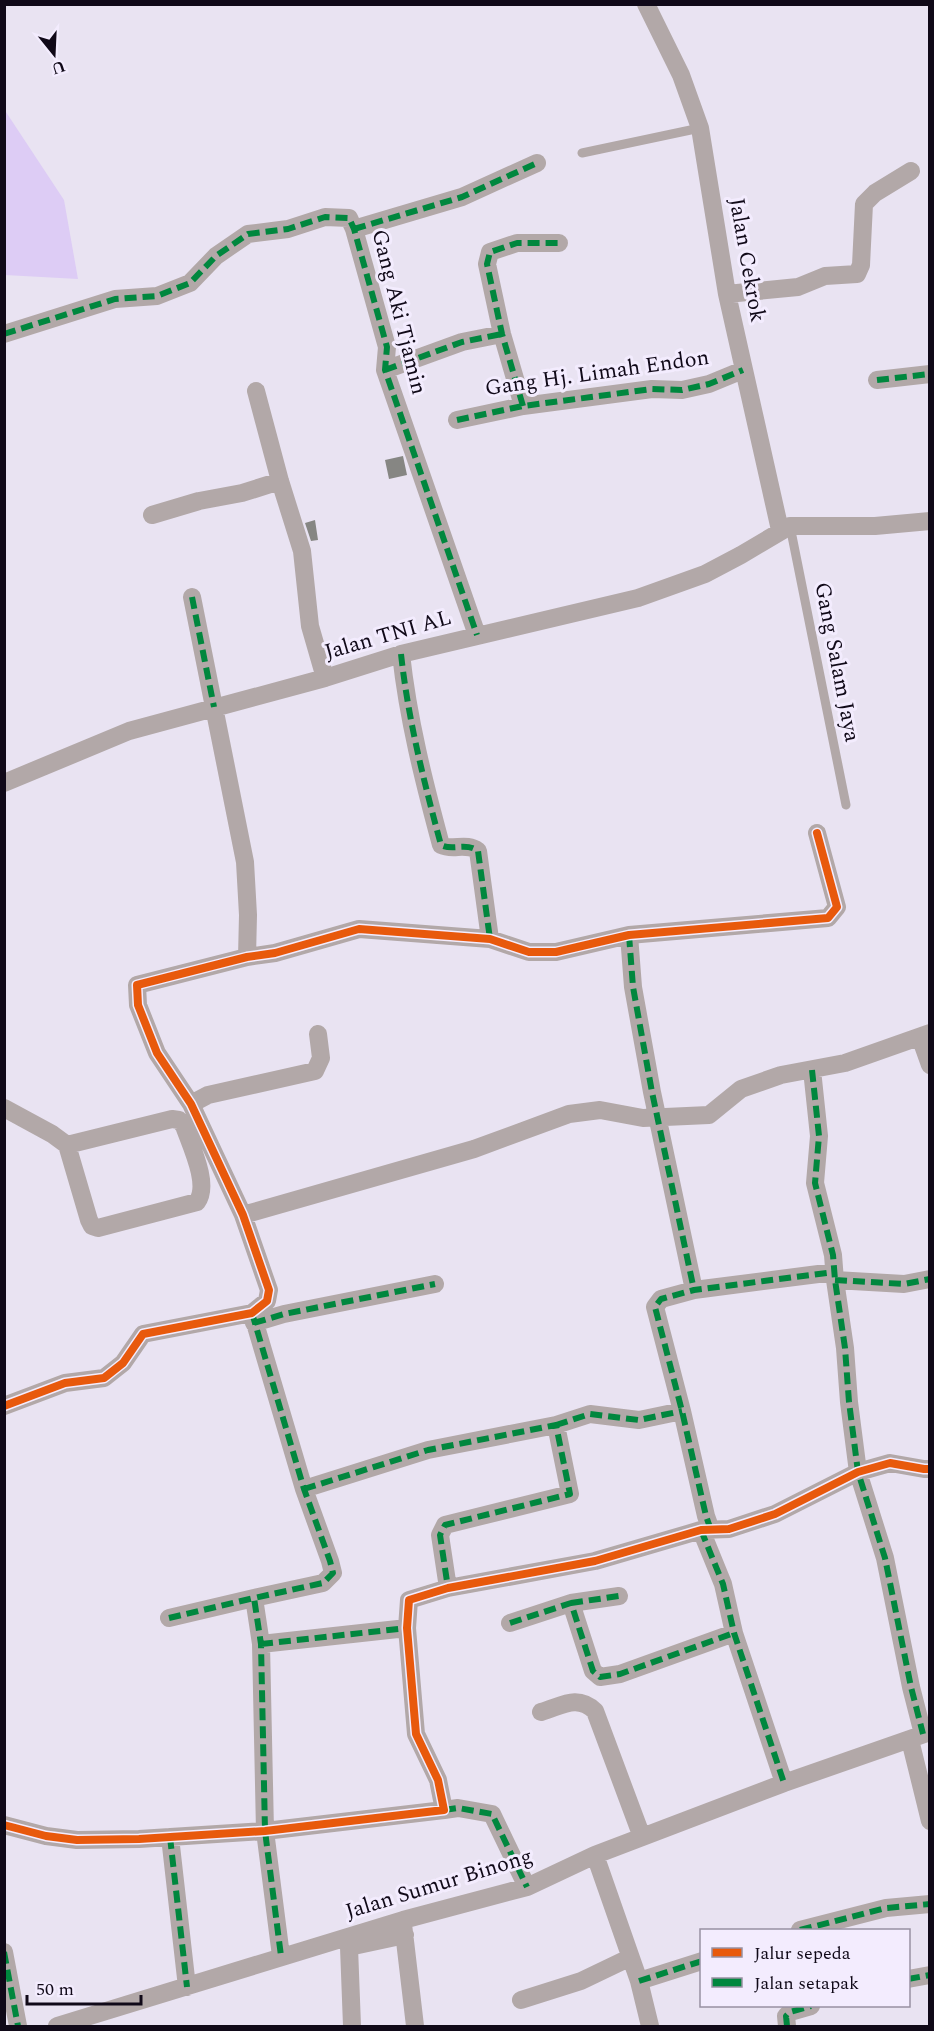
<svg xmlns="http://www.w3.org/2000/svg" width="934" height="2031" font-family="Spectral,serif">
<rect width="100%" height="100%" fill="#e9e3f2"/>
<path fill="#ddccf5" d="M 4,109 L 64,200 L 78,279 L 5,275 Z"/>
<path fill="#868683" d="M 403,456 L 407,475 L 389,479 L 385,460 Z
M 315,520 L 318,540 L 311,541 L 305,523 Z"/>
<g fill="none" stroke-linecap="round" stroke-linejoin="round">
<path stroke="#b2a8a8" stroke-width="9" d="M 582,153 L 700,128
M 790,526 L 846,805"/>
<path stroke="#b2a8a8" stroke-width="18" d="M 646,4 L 681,75 L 700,128 L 727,294 L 780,530
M 354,229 L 462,197 L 537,163
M 727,294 L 798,287 L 825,276 L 857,274 L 861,265 L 864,204 L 875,193 L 911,171
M 4,334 L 115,299 L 157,296 L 190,283 L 216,256 L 248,234 L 288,229 L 325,217 L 349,218 L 354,229 L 387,347 L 385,370 L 477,635
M 385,370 L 462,342 L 502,334
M 877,380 L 930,374
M 256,391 L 280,481 L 302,551 L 310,626 L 325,678
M 523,406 L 502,334 L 487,264 L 490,252 L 517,243 L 559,243
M 457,420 L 523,406 L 652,389 L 682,390 L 709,384 L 743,370
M 152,515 L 199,501 L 242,493 L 280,481
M 192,597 L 245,862 L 248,915 L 247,957
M 401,654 C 408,719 424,782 441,845 C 453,851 466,842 478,851 L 490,939
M 4,783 L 129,731 L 325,678 L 401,654 L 638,598 L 705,574 L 741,555 L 790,526 L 875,526 L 930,521
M 629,935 L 633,987 L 652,1092 L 694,1290
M 920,1037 L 930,1065
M 812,1070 L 819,1136 L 815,1183 L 833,1255 L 835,1280 L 845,1348 L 849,1402 L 858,1472 L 885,1558 L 911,1687 L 923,1734
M 191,1104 L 208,1095 L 315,1071 L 321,1058 L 318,1034
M 4,1108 L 52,1134 L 67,1145 L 89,1220 L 92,1226 L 98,1228 L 197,1202 C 210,1185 191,1146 184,1126 L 179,1120 L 172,1119 L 67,1145
M 243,1215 L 474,1149 L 569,1114 L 600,1110 L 643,1118 L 709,1115 L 741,1089 L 781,1075 L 845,1063 L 930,1033
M 835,1280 L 904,1284 L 930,1279
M 252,1313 L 304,1489 L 330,1561 L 333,1573 L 323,1583 L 254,1598 L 261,1644 L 265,1831 L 281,1956
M 254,1323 L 284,1314 L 435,1284
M 4,1406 L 65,1383 L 104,1378 L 123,1363 L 143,1334 L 252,1313 L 267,1301 L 269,1290 L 243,1215 L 191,1104 L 157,1053 L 138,1005 L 137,985 L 247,957 L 275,953 L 359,929 L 490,939 L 529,952 L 556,952 L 629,935 L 828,918 L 837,907 L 817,833
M 556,1425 L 590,1414 L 639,1420 L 682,1411
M 304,1489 L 428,1450 L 556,1425 L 570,1494 L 445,1525 L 440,1535 L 448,1588
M 701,1530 L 723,1584 L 734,1633 L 784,1783
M 711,1530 L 706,1516 L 682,1411 L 655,1307 L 661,1299 L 694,1290 L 834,1272
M 571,1603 L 619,1596
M 169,1618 L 254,1598
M 510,1623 L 571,1603 L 593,1671 L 600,1677 L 620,1674 L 734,1633
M 261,1644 L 407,1628
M 541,1712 C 562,1706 577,1694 595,1711 L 642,1837
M 910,1740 L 930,1821
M 444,1810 L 458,1808 L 492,1814 L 527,1887
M 4,1825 L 46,1836 L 77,1840 L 139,1839 L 265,1831 L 444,1810 L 438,1780 L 416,1734 L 407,1628 L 409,1600 L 448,1588 L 595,1561 L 701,1530 L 729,1529 L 775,1514 L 858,1472 L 890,1463 L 924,1469 L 930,1469
M 170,1837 L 187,1987
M 595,1855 L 639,1981 L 650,2026
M 403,1924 L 415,2026
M 800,1930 L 886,1908 L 930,1904
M 4,1952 L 18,2026
M 908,1979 L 930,1975
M 639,1981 L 702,1961
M 521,2000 L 581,1981 L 629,1958
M 57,2026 L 403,1920 L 527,1887 L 595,1855 L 784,1783 L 930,1732
M 352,2026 L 349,1947 L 405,1935
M 787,2026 L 786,2016 L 790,2012 L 811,2006"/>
<path stroke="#00873e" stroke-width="6" stroke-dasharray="12 6" stroke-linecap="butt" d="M 354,229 L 462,197 L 537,163
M 4,334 L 115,299 L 157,296 L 190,283 L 216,256 L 248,234 L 288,229 L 325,217 L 349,218 L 354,229 L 387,347 L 385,370 L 477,635
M 385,370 L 462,342 L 502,334
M 877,380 L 930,374
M 523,406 L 502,334 L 487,264 L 490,252 L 517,243 L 559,243
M 457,420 L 523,406 L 652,389 L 682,390 L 709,384 L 743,370
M 192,597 L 214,707
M 401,654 C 408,719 424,782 441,845 C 453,851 466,842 478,851 L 490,939
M 629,935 L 633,987 L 652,1092 L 694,1290
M 812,1070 L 819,1136 L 815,1183 L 833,1255 L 835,1280 L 845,1348 L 849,1402 L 858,1472 L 885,1558 L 911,1687 L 923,1734
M 835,1280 L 904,1284 L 930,1279
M 252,1313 L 304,1489 L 330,1561 L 333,1573 L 323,1583 L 254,1598 L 261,1644 L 265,1831 L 281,1956
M 254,1323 L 284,1314 L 435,1284
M 556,1425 L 590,1414 L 639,1420 L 682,1411
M 304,1489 L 428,1450 L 556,1425 L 570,1494 L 445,1525 L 440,1535 L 448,1588
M 701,1530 L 723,1584 L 734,1633 L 784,1783
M 711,1530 L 706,1516 L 682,1411 L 655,1307 L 661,1299 L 694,1290 L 834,1272
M 571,1603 L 619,1596
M 169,1618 L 254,1598
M 510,1623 L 571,1603 L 593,1671 L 600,1677 L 620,1674 L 734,1633
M 261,1644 L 407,1628
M 444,1810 L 458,1808 L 492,1814 L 527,1887
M 170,1837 L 187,1987
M 800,1930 L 886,1908 L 930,1904
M 4,1952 L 18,2026
M 908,1979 L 930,1975
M 639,1981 L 702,1961
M 787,2026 L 786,2016 L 790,2012 L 811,2006"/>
<defs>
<path id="cycleway" d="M 4,1406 L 65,1383 L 104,1378 L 123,1363 L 143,1334 L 252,1313 L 267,1301 L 269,1290 L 243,1215 L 191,1104 L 157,1053 L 138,1005 L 137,985 L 247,957 L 275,953 L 359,929 L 490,939 L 529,952 L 556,952 L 629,935 L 828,918 L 837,907 L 817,833
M 4,1825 L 46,1836 L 77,1840 L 139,1839 L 265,1831 L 444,1810 L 438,1780 L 416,1734 L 407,1628 L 409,1600 L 448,1588 L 595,1561 L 701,1530 L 729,1529 L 775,1514 L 858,1472 L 890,1463 L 924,1469 L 930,1469"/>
</defs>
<use href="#cycleway" stroke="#f3ecfe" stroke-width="11"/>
<use href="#cycleway" stroke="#e8590c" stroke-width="8"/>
</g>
<g text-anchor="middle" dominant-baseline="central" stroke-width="6" stroke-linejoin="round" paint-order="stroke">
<g font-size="22" fill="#100918" stroke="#f3ecfe">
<text transform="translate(747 260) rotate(80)">Jalan Cekrok</text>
<text transform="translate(399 312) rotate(76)">Gang Aki Tjamin</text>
<text transform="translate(597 373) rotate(-8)">Gang Hj. Limah Endon</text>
<text transform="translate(388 635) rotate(-16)">Jalan TNI AL</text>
<text transform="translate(837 662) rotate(79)">Gang Salam Jaya</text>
<text transform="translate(439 1884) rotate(-17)">Jalan Sumur Binong</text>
</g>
</g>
<rect width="934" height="2031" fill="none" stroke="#100918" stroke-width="12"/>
<rect x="700" y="1929" width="210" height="78" fill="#f3ecfe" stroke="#9891a2" stroke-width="1.5"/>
<rect x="712" y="1948" width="30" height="9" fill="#e8590c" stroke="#9891a2" stroke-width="1.5"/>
<text x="754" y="1959" font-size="18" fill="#100918">Jalur sepeda</text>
<rect x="712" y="1978" width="30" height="9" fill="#00873e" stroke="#9891a2" stroke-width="1.5"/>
<text x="754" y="1989" font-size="18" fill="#100918">Jalan setapak</text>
<g transform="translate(54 54) rotate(162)" stroke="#f3ecfe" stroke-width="4.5" paint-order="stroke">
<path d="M0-4.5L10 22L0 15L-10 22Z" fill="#100918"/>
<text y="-9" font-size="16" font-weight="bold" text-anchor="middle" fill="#100918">U</text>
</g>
<path d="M27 1995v9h114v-9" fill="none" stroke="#100918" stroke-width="3"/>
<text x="36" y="1995" font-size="18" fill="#100918" stroke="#f3ecfe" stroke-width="4.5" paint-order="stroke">50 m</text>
</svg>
